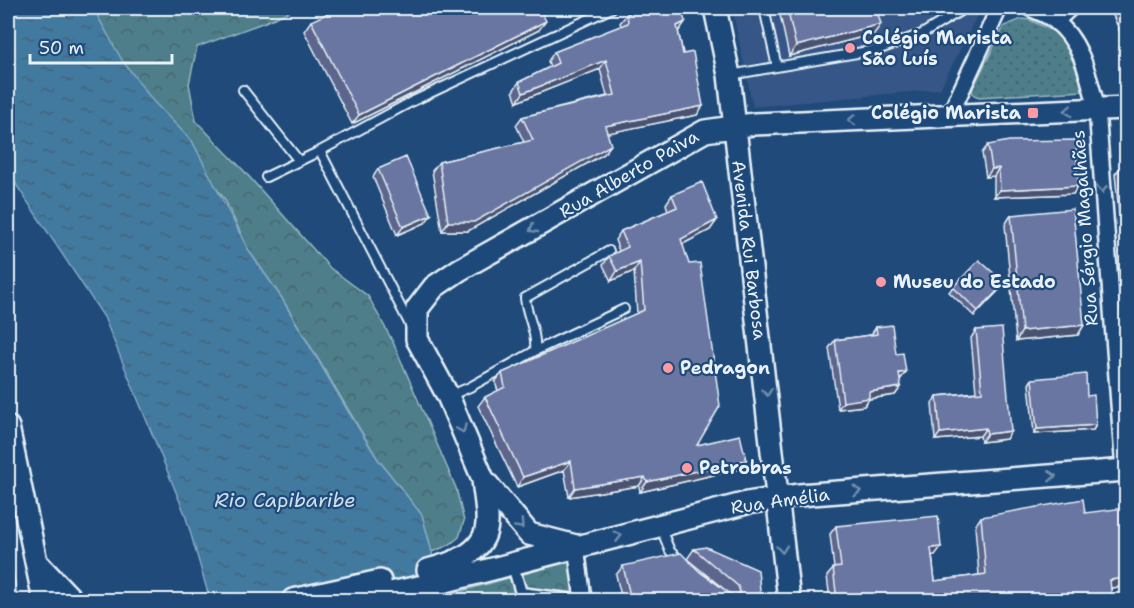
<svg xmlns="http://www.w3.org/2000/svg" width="1134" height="608" font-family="'Shantell Sans',sans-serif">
<defs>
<pattern id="grass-dots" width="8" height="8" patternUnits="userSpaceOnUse" patternTransform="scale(1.5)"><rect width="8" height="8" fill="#4d7e8a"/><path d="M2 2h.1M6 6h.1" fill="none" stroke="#4a666d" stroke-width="1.8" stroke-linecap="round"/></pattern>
<pattern id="forest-crowns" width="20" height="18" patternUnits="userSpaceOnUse" patternTransform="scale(1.5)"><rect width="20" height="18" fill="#4d7e8a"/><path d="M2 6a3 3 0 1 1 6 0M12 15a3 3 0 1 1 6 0" fill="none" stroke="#4a666d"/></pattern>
<pattern id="water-ripples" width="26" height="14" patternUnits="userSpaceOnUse" patternTransform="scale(1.5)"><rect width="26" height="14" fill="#42799f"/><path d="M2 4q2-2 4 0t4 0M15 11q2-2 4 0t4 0" fill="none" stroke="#446379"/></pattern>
</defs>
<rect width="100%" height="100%" fill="#1f4a7a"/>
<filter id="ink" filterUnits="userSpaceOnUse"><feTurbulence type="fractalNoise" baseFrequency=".0167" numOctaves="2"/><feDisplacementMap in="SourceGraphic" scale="12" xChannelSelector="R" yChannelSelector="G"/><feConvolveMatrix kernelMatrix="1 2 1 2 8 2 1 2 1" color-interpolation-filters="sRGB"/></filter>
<g filter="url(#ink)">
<path fill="#365786" d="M 732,8 L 981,8 L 940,89 L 753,107 Z"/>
<path fill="url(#grass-dots)" stroke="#9ab8c1" stroke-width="1.5" d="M 1022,19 L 1030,20 L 1063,36 L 1086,84 L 1085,91 L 978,97 L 973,94 L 972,90 L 1004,26 Z
M 8,542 L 18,600 L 8,600 Z"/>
<path fill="url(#forest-crowns)" stroke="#9ab8c1" stroke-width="1.5" d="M 93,8 L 297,8 L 265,22 L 197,47 L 189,84 L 196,121 L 244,171 L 330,268 L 368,296 L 393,342 L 456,488 L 464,521 L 459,537 L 449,545 L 432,552 L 422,515 L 377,458 L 281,297 L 249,251 L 225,200 L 121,60 Z
M 577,559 L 587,565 L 593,600 L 447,600 L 451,594 Z"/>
<path fill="url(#water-ripples)" stroke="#84a9c3" stroke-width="1.5" d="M 8,8 L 93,8 L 122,60 L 153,101 L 192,141 L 249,251 L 281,297 L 348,411 L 377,458 L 422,515 L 432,552 L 439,600 L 210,600 L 185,514 L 104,317 L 17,186 L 8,165 Z"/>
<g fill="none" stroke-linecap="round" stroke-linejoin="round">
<defs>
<path id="service" d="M 764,8 L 777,67
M 730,75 L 880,49 L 922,34 L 965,8
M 243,90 L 299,161
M 266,177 L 320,151
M 411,327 L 320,151 L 411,102 L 612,8
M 535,351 L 624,309
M 449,396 L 470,387 L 535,351 C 537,332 527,317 525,298 L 609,251
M 660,526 L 670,551 L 679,560"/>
<path id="pedestrian" d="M 512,562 L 521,593 L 575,600"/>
<path id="minor" d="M 1030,8 C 1038,12 1048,15 1055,21 C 1082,41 1089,79 1097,109 L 1124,471
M 1056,21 L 1070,8
M 949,117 L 999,8
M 576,546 L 583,600"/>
<path id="secondary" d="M 715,8 L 729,75 L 789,600
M 8,427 L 44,600
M 576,546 L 529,534 L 483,479 L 448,396 L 417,339 L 417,309 L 434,287 L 459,270 L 705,131 L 754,124 L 1126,108
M 36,562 L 72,600
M 428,570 C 452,564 486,553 487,523 C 488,509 484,493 483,479
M 293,600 L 380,581
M 358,600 L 442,582 L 747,503 L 799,495 L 1126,470"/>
</defs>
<use href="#service" stroke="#e8f1f8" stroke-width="12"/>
<use href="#pedestrian" stroke="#e8f1f8" stroke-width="15"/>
<use href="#minor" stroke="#e8f1f8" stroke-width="20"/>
<use href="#secondary" stroke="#e8f1f8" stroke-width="26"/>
<use href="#service" stroke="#1f4a7a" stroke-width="8"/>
<use href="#pedestrian" stroke="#1f4a7a" stroke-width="10"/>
<use href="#minor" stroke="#1f4a7a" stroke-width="15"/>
<use href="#secondary" stroke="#1f4a7a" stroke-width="21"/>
</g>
<path fill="#5b658b" stroke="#e8f1f8" stroke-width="1.5" d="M 780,8 L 876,8 L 874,34 L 789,56 L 779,10 Z
M 1110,8 L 1126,8 L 1126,17 L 1117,25 Z
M 627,14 L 685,22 L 678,31 L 697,115 L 607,133 L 604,154 L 468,231 L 442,231 L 432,171 L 439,162 L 524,142 L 516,125 L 522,117 L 607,96 L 600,69 L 517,102 L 513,91 L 519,82 L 550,67 L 548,61 L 554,52 L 621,26 L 620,23 Z
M 1126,18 L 1126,48 L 1118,27 L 1124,20 Z
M 311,21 L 539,30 L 352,124 L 304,31 Z
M 1126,140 L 1126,225 L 1123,226 L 1119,213 L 1115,174 L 1120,168 L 1121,168 L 1120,147 L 1125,141 Z
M 988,145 L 1078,186 L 1073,194 L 994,197 L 994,176 L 986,177 L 982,153 Z
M 378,169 L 425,223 L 397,235 L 373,177 Z
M 672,195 L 717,220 L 710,230 L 683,244 L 697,445 L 739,469 L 640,492 L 639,486 L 569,497 L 564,470 L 517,487 L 478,406 L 485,397 L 498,391 L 495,382 L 502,373 L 637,314 L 634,271 L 611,281 L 603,265 L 609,256 L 619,251 L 615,240 L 621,231 L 668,211 L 666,204 Z
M 1011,215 L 1084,325 L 1078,335 L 1016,341 L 1005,225 Z
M 953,287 L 1001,288 L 974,316 L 949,292 Z
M 876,327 L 900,380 L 901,387 L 895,395 L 869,399 L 864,406 L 838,409 L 829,348 L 835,340 L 871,335 Z
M 976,330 L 1006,439 L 981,442 L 980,436 L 935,440 L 932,403 L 937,396 L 976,392 L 971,338 Z
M 1032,379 L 1096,425 L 1093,430 L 1034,434 L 1029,384 Z
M 1085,513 L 1126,521 L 1126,586 L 1111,588 L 1112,600 L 830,600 L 827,576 L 834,568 L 830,534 L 836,526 L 935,555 L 932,555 L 935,581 L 979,575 L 975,526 L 981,517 Z
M 694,549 L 761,600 L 622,600 L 616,575 L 623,566 L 700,572 L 724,589 L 687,559 Z"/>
<path fill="#4a5371" stroke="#e8f1f8" stroke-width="1.5" d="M 1126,14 L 1126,17 L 1117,25 L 1123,17 Z
M 546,21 L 539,30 L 352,124 L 359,115 Z
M 685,22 L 679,31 L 671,35 L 677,26 Z
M 881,24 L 874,34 L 789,56 L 796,46 Z
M 606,60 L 600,69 L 517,102 L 523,93 Z
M 703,106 L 697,115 L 599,135 L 605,126 Z
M 611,145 L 604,154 L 468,231 L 442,231 L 448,222 Z
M 999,168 L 994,176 L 986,177 L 992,169 Z
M 1078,186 L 1073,194 L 994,197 L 1000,190 Z
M 431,215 L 425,223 L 397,235 L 403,227 Z
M 717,220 L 710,230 L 675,248 L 681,239 Z
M 640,262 L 634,271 L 611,281 L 617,271 Z
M 1005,283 L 1001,288 L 974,316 L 978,311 Z
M 1084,325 L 1078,335 L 1016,341 L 1022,331 Z
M 906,372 L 900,380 L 899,373 Z
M 901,387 L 895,395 L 869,399 L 864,406 L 838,409 L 843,402 L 869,392 Z
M 1096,425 L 1093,430 L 1034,434 L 1037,429 Z
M 986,428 L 980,436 L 935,440 L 940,433 Z
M 1011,431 L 1006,439 L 981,442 L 987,434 Z
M 746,460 L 739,469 L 640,492 L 647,482 Z
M 571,461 L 564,470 L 517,487 L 523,477 Z
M 645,477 L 639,486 L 569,497 L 575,488 Z
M 941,547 L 935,555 L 925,556 L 931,548 Z
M 1126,578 L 1126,586 L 1104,589 L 1110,580 Z"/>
<path fill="#6a76a2" stroke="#e8f1f8" stroke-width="1.5" d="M 339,8 L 539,8 L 546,21 L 359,115 L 311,21 Z
M 638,8 L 682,8 L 685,22 L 677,26 L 683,54 L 693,52 L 703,106 L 605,126 L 611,145 L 474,222 L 448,222 L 439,162 L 533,140 L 522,117 L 615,95 L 606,60 L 523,93 L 519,82 L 558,63 L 554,52 L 628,23 L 627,14 Z
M 787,8 L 876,8 L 881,24 L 796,46 Z
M 1119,8 L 1126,8 L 1126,14 L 1123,17 Z
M 1126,18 L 1126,27 L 1124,20 Z
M 1076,140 L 1078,186 L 1000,190 L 999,168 L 992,169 L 988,145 L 1009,141 Z
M 1126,140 L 1126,218 L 1123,206 L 1120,168 L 1126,168 L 1125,141 Z
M 406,157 L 431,215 L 403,227 L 378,169 Z
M 702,182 L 717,220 L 681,239 L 689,264 L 700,263 L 720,406 L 697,445 L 740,435 L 746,460 L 647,482 L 645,477 L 575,488 L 571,461 L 523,477 L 485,397 L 505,387 L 502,373 L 644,310 L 640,262 L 617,271 L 609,256 L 628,247 L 621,231 L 677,207 L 672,195 Z
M 1073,209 L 1084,325 L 1022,331 L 1011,215 Z
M 979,260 L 1005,283 L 978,311 L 953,287 Z
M 892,325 L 896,354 L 903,353 L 906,372 L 899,373 L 901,387 L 869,392 L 869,398 L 843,402 L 835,340 L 877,334 L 876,327 Z
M 1002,328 L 1011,431 L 987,434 L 986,428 L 940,433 L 937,396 L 982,392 L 976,330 Z
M 1086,374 L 1087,396 L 1094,395 L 1096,425 L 1037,429 L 1032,379 Z
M 1083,499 L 1085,513 L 1124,508 L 1126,521 L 1126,578 L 1110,580 L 1112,600 L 837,600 L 833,568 L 841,567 L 836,526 L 938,516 L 941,547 L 931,548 L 935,581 L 986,574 L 981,517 Z
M 706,547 L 758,570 L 761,600 L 631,600 L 623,566 L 681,553 L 700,572 L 735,597 L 740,592 L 738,586 L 694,549 Z"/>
<defs><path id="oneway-chevron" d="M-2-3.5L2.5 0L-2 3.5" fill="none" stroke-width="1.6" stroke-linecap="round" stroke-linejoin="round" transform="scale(1.5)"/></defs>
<g stroke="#6f8dac">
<use href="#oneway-chevron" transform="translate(1068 111) rotate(177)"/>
<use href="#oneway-chevron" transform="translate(852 120) rotate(178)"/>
<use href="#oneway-chevron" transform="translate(1102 189) rotate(86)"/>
<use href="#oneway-chevron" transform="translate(533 229) rotate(149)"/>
<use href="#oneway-chevron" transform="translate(767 392) rotate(83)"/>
<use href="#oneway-chevron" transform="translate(462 429) rotate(67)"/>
<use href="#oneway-chevron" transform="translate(1052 476) rotate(-4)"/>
<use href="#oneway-chevron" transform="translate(857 491) rotate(-4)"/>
<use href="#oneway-chevron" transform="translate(520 525) rotate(47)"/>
<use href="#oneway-chevron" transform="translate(618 536) rotate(-14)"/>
<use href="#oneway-chevron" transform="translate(782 549) rotate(85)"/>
</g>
</g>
<g fill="#ff9aa2" stroke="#1f4a7a" stroke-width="2">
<circle cx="850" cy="48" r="6"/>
<rect x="1027" y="107" width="12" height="12" rx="3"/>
<circle cx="881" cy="282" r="6"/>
<circle cx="668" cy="368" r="6"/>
<circle cx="687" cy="468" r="6"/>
</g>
<g text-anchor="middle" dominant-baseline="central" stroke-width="4.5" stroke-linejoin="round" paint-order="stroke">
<g font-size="18" font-weight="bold" fill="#e8f1f8" stroke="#1f4a7a" text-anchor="start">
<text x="862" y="38">Colégio Marista<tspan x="862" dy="21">São Luís</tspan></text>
<text x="1021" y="113" text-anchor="end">Colégio Marista</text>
<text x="893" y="282">Museu do Estado</text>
<text x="680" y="368">Pedragon</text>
<text x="699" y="468">Petrobras</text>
</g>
<g font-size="18" fill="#e8f1f8" stroke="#1f4a7a">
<text transform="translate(629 174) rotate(-30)">Rua Alberto Paiva</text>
<text transform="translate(1085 228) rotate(-94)">Rua Sérgio Magalhães</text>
<text transform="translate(749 250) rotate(83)">Avenida Rui Barbosa</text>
<text transform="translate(780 501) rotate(-8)">Rua Amélia</text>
</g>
<g font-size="20" font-style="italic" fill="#cfdfeb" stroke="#1f4a7a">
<text x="285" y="500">Rio Capibaribe</text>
</g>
</g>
<rect width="1134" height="608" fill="none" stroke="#1f4a7a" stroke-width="30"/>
<rect x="15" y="15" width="1104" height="578" fill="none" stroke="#e8f1f8" stroke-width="2" filter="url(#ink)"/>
<path d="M30 54v9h142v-9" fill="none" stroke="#e8f1f8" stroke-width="3"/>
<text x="39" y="54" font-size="18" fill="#e8f1f8" stroke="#1f4a7a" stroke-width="4.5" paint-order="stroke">50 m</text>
</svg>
